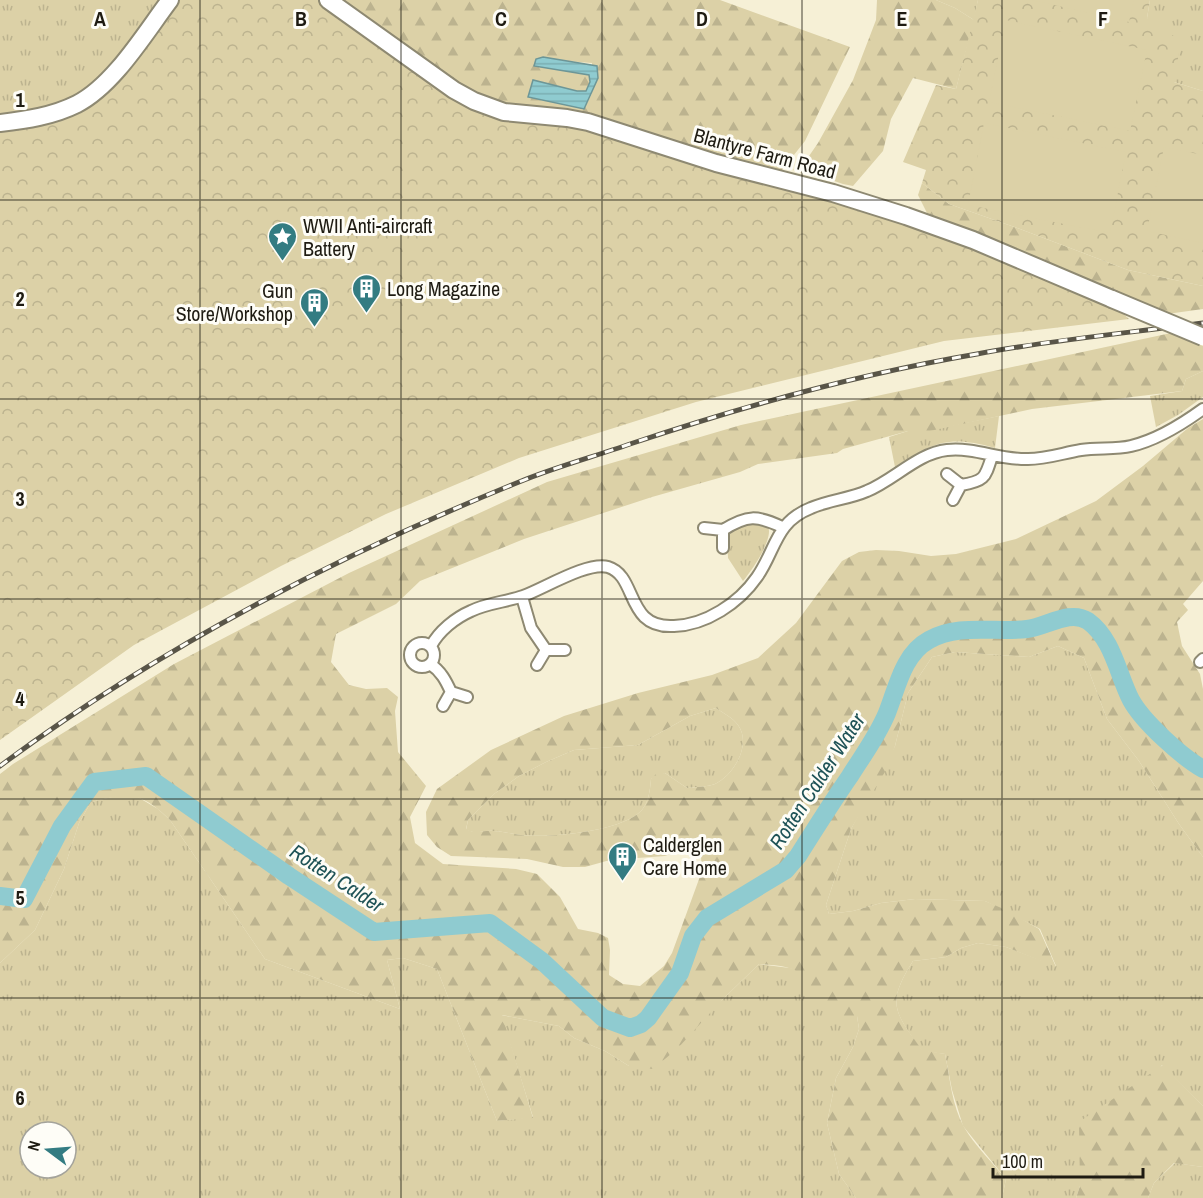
<svg xmlns="http://www.w3.org/2000/svg" width="1203" height="1198" font-family="'Archivo Narrow',sans-serif">
<defs>
<pattern id="grass-tufts" width="24" height="20" patternUnits="userSpaceOnUse" patternTransform="scale(1.5)"><rect width="24" height="20" fill="#dcd1a7"/><path d="M3 7l-1-3M5 7V3M7 7l1-3M15 17l-1-3M17 17v-4M19 17l1-3" fill="none" stroke="#bcb38f"/></pattern>
<pattern id="forest-firs" width="22" height="20" patternUnits="userSpaceOnUse" patternTransform="scale(1.5)"><rect width="22" height="20" fill="#dcd1a7"/><path d="M5 1l3.5 6h-7zM16 11l3.5 6h-7z" fill="#bcb38f"/></pattern>
<pattern id="park-crowns" width="20" height="18" patternUnits="userSpaceOnUse" patternTransform="scale(1.5)"><rect width="20" height="18" fill="#dcd1a7"/><path d="M2 6a3 3 0 1 1 6 0M12 15a3 3 0 1 1 6 0" fill="none" stroke="#bcb38f"/></pattern>
<pattern id="water-rules" width="6" height="5" patternUnits="userSpaceOnUse" patternTransform="scale(1.5)"><rect width="6" height="5" fill="#8fcbd0"/><path d="M0 2.5h6" fill="none" stroke="#7baeb2"/></pattern>
</defs>
<rect width="100%" height="100%" fill="#f6f0d6"/>
<path fill="url(#grass-tufts)" fill-rule="evenodd" d="M 0,0 L 163,0 L 99,81 L 65,102 L 53,107 L 0,117 Z
M 936,0 L 978,0 L 974,20 L 955,8 Z
M 1150,0 L 1203,0 L 1203,91 L 1174,82 L 1147,18 Z
M 1203,371 L 1203,397 L 1178,415 L 1156,427 L 1150,396 L 1182,391 L 1186,379 Z
M 999,416 L 995,448 C 948,435 934,442 895,467 L 889,437 L 908,431 L 925,431 Z
M 755,521 L 768,526 C 774,539 752,570 743,581 L 728,558 L 727,535 L 739,527 Z
M 1058,646 L 1084,658 L 1107,719 L 1139,761 L 1179,824 L 1203,857 L 1203,1106 L 1162,1065 L 1080,1186 L 1076,1198 L 1002,1198 L 1006,1179 L 963,1126 L 952,1090 L 945,1054 L 922,1051 C 894,1011 886,1004 913,961 L 946,957 L 961,948 L 978,943 L 1006,947 L 1056,966 L 1040,929 L 985,901 L 915,899 L 881,903 L 853,911 L 829,914 L 826,905 L 851,829 L 895,746 L 908,693 L 932,657 L 955,652 L 1029,657 Z
M 716,708 C 723,713 733,718 738,725 C 752,744 734,775 715,784 C 707,787 695,787 687,788 L 665,773 L 651,779 C 650,790 649,801 642,810 C 622,832 549,838 521,835 C 512,834 502,831 493,831 C 481,830 479,835 466,830 L 468,820 L 494,794 L 519,776 L 546,762 L 574,750 L 638,745 L 690,716 Z
M 116,796 L 136,796 L 158,809 L 170,820 L 265,959 L 400,1009 L 387,960 L 403,958 L 437,969 L 497,1121 L 533,1117 L 501,1015 L 559,1026 L 574,1038 L 605,1051 L 629,1066 L 722,1000 L 759,964 L 798,969 L 857,1016 L 859,1029 L 853,1047 L 836,1078 L 827,1123 L 839,1174 L 856,1198 L 0,1198 L 0,963 L 35,930 L 64,869 L 79,823 L 91,802 ZM 30,1132 L 66,1132 L 66,1168 L 30,1168 Z
M 1175,1163 L 1203,1167 L 1203,1198 L 1148,1198 L 1154,1183 Z"/>
<path fill="url(#forest-firs)" fill-rule="evenodd" d="M 345,0 L 720,0 L 850,47 L 805,141 L 778,175 L 479,98 L 344,5 ZM 566,61 L 592,63 L 592,93 L 584,109 L 528,97 L 533,80 L 577,91 L 586,91 L 590,82 L 589,75 L 535,66 Z
M 877,0 L 936,0 L 955,8 L 974,20 L 956,89 L 913,78 L 891,119 L 883,151 L 853,186 L 843,184 L 808,172 L 802,173 L 793,170 L 809,156 L 818,143 L 853,80 L 876,20 Z
M 922,183 L 949,204 L 1020,229 L 1128,270 L 1203,286 L 1203,309 L 1167,314 L 927,213 L 918,195 Z
M 1171,333 L 1203,346 L 1203,371 L 1186,379 L 1182,391 L 1032,409 L 925,432 L 908,431 L 843,449 L 837,453 L 758,464 L 740,472 L 652,497 L 524,539 L 420,581 L 396,604 L 336,634 L 331,662 L 349,685 L 366,689 L 387,688 L 398,697 L 395,711 L 398,752 L 426,786 L 410,817 L 415,843 L 443,864 L 516,869 L 537,874 L 560,897 L 578,929 L 598,933 L 608,938 L 610,950 L 609,975 L 623,984 L 640,986 L 664,966 L 672,953 L 702,871 L 701,857 L 684,849 L 665,856 L 610,860 L 585,867 L 563,867 L 527,859 L 451,856 L 437,847 L 427,835 L 426,812 L 437,789 L 491,750 L 564,716 L 638,693 L 712,675 L 758,658 L 796,623 L 842,561 L 859,552 L 876,550 L 899,551 L 931,556 L 956,554 L 1016,539 L 1096,501 L 1143,466 L 1188,428 L 1203,419 L 1203,581 L 1183,604 L 1188,610 L 1177,622 L 1182,646 L 1200,674 L 1203,689 L 1203,857 L 1179,824 L 1139,761 L 1107,719 L 1084,658 L 1058,646 L 1029,657 L 955,652 L 932,657 L 908,693 L 895,746 L 886,770 L 851,829 L 826,905 L 829,914 L 853,911 L 881,903 L 915,899 L 985,901 L 1006,910 L 1039,929 L 1056,967 L 1006,947 L 978,943 L 961,948 L 946,957 L 913,961 C 886,1004 894,1011 922,1050 L 945,1054 C 950,1078 952,1106 964,1127 C 975,1146 992,1162 1006,1179 L 1002,1198 L 856,1198 L 839,1174 L 827,1123 L 836,1078 L 853,1047 L 859,1029 L 857,1016 L 831,1018 L 810,996 L 808,978 C 794,966 777,965 759,964 L 722,1000 L 678,1048 L 653,1069 L 629,1066 L 605,1051 L 574,1038 L 559,1026 L 502,1015 L 533,1118 L 497,1121 L 437,969 L 403,958 L 387,960 L 400,1009 L 265,959 L 170,820 C 140,791 129,793 91,802 L 79,823 L 64,869 L 35,930 L 0,963 L 0,774 L 13,764 L 174,664 L 349,573 L 547,482 L 741,425 ZM 716,708 C 723,713 733,718 738,725 C 752,744 734,775 715,784 C 707,787 695,787 687,788 L 665,773 L 656,774 L 651,779 C 650,790 649,801 642,810 C 622,832 549,838 521,835 C 512,834 502,831 493,831 C 482,830 477,835 466,829 L 468,820 L 494,794 L 519,776 L 546,762 L 574,750 L 638,745 L 690,716 Z
M 1163,1065 L 1203,1106 L 1203,1167 L 1174,1163 L 1154,1183 L 1148,1198 L 1076,1198 L 1080,1186 L 1079,1122 Z"/>
<path fill="url(#park-crowns)" d="M 178,0 L 319,0 L 451,93 L 560,122 L 798,189 L 932,231 L 1117,308 L 1129,319 L 944,341 L 696,402 L 519,458 L 386,514 L 281,566 L 134,645 L 0,740 L 0,128 L 79,111 L 97,101 L 126,69 Z
M 978,0 L 1150,0 L 1147,18 L 1181,41 L 1174,82 L 1203,91 L 1203,286 L 1128,270 L 1020,229 L 949,204 L 922,183 L 926,170 L 903,162 L 936,85 L 956,89 Z"/>
<path fill="#dcd1a7" d="M 1032,0 L 1134,0 L 1129,22 Z
M 1006,20 L 1147,50 L 1130,131 L 989,102 Z
M 984,123 L 1126,152 L 1110,233 L 968,205 Z
M 1164,147 L 1203,155 L 1203,243 L 1147,231 Z"/>
<path fill="url(#water-rules)" stroke="#6d9697" stroke-width="1.5" d="M 543,57 L 597,66 L 598,78 L 584,109 L 528,97 L 533,80 L 577,91 L 586,91 L 590,82 L 589,75 L 534,66 L 536,59 Z"/>
<g fill="none" stroke-linecap="round" stroke-linejoin="round">
<path stroke="#8fcbd0" stroke-width="18" d="M 0,896 L 24,899 L 62,826 L 94,782 L 146,776 L 289,876 L 374,932 L 490,923 L 542,961 L 603,1018 L 630,1028 L 641,1024 L 648,1018 L 680,973 L 693,936 L 707,918 L 786,870 L 798,856 C 815,829 832,802 850,776 C 863,755 877,737 887,713 C 897,688 903,654 929,640 C 959,623 995,633 1027,629 C 1046,627 1070,609 1088,621 C 1113,639 1118,675 1131,700 C 1143,722 1182,757 1203,769"/>
<defs>
<path id="minor" d="M 947,474 L 961,485 C 985,481 985,478 992,456
M 953,500 L 961,485
M 704,528 L 723,530 L 723,548
M 723,530 C 747,515 757,515 782,527
M 522,597 L 531,628 L 546,650
M410 655a12 12 0 1 1 24 0a12 12 0 1 1-24 0Z
M 431,646 C 439,631 455,618 471,611 C 487,603 506,602 523,596 C 543,589 588,561 608,567 C 638,576 625,629 674,626 C 706,625 739,603 757,577 C 776,550 775,522 811,508 C 829,500 849,499 867,491 C 894,480 918,453 947,450 C 975,447 1000,460 1028,459 C 1046,459 1063,453 1081,450 C 1097,447 1115,450 1131,446 C 1157,440 1181,425 1203,409
M 1200,662 L 1203,659
M 430,664 C 441,671 446,681 451,692 L 443,706
M 537,665 L 546,650 L 565,650
M 451,692 L 467,697"/>
<path id="secondary" d="M 328,0 L 454,90 L 474,101 L 504,112 L 567,118 L 588,122 L 716,163 L 833,193 L 906,216 L 973,240 L 1112,299
M 0,123 C 26,120 53,116 77,104 C 114,85 145,33 170,0"/>
</defs>
<use href="#minor" stroke="#8e8972" stroke-width="14"/>
<use href="#secondary" stroke="#8e8972" stroke-width="20"/>
<use href="#minor" stroke="#fff" stroke-width="10"/>
<use href="#secondary" stroke="#fff" stroke-width="16"/>
<defs>
<path id="rail" d="M 0,766 C 159,648 336,556 519,482 C 555,467 593,457 630,444 C 743,406 859,374 977,354 C 1051,340 1128,333 1203,323"/>
</defs>
<use href="#rail" stroke="#595548" stroke-width="5"/>
<use href="#rail" stroke="#fefdf7" stroke-width="3" stroke-dasharray="9" stroke-linecap="butt"/>
<defs>
<path id="secondary-bridge" d="M 1112,299 L 1203,337"/>
</defs>
<use href="#secondary-bridge" stroke="#8e8972" stroke-width="20" stroke-linecap="butt"/>
<use href="#secondary-bridge" stroke="#fff" stroke-width="16"/>
</g>
<path fill="none" stroke="#1e1b12" stroke-width="1.5" stroke-opacity="0.55" d="M 200,0 L 200,1198M 401,0 L 401,1198M 602,0 L 602,1198M 802,0 L 802,1198M 1002,0 L 1002,1198M 0,200 L 1203,200M 0,399 L 1203,399M 0,599 L 1203,599M 0,799 L 1203,799M 0,998 L 1203,998"/>
<defs>
<symbol id="sight-pin" viewBox="-11 -11 22 30"><path d="M0 17L-7.5 6A9.5 9.5 0 1 1 7.5 6Z" fill="#337c82" stroke="#fefdf7"/><path d="M0-6L1.8-2.2L6-1.7L2.9 1.2L3.7 5.4L0 3.3L-3.7 5.4L-2.9 1.2L-6-1.7L-1.8-2.2Z" fill="#fff"/></symbol>
<symbol id="building-pin" viewBox="-11 -11 22 30"><path d="M0 17L-7.5 6A9.5 9.5 0 1 1 7.5 6Z" fill="#337c82" stroke="#fefdf7"/><path d="M-4-6H4V6H1V3H-1V6H-4ZM-2.5-4.3h1.7v1.8h-1.7ZM.8-4.3h1.7v1.8H.8ZM-2.5-1h1.7V.8h-1.7ZM.8-1h1.7V.8H.8Z" fill="#fff"/></symbol>
</defs>
<g fill-rule="evenodd">
<use href="#sight-pin" x="266" y="220" width="33" height="45"/>
<use href="#building-pin" x="350" y="272" width="33" height="45"/>
<use href="#building-pin" x="298" y="286" width="33" height="45"/>
<use href="#building-pin" x="606" y="840" width="33" height="45"/>
</g>
<g text-anchor="middle" dominant-baseline="central" stroke-width="6" stroke-linejoin="round" paint-order="stroke">
<g font-size="20" fill="#1e1b12" stroke="#fefdf7">
<text transform="translate(765 153) rotate(15)">Blantyre Farm Road</text>
</g>
<g font-size="20" fill="#1e1b12" stroke="#fefdf7" text-anchor="start">
<text x="303" y="225">WWII Anti-aircraft<tspan x="303" dy="23">Battery</tspan></text>
<text x="387" y="288">Long Magazine</text>
<text x="293" y="290" text-anchor="end">Gun<tspan x="293" dy="23">Store/Workshop</tspan></text>
<text x="643" y="844">Calderglen<tspan x="643" dy="23">Care Home</tspan></text>
</g>
<g font-size="21" font-style="italic" fill="#1f5357" stroke="#fefdf7">
<text transform="translate(817 781) rotate(-57)">Rotten Calder Water</text>
<text transform="translate(337 878) rotate(33)">Rotten Calder</text>
</g>
</g>
<g font-size="20" text-anchor="middle" font-weight="bold" fill="#1e1b12" stroke="#fefdf7" stroke-width="6" stroke-linejoin="round" paint-order="stroke">
<text x="100" y="26">A</text>
<text x="301" y="26">B</text>
<text x="501" y="26">C</text>
<text x="702" y="26">D</text>
<text x="902" y="26">E</text>
<text x="1103" y="26">F</text>
<text x="20" y="107">1</text>
<text x="20" y="306">2</text>
<text x="20" y="506">3</text>
<text x="20" y="706">4</text>
<text x="20" y="905">5</text>
<text x="20" y="1105">6</text>
</g>
<g transform="translate(48 1150) rotate(286)"><circle r="28" fill="#fefdf7" stroke="#a4a39b" stroke-width="1.5"/>
<path d="M0-4.5L10 22L0 15L-10 22Z" fill="#337c82"/>
<text y="-9" font-size="16" font-weight="bold" text-anchor="middle" fill="#1e1b12">N</text>
</g>
<path d="M993 1168v9h150v-9" fill="none" stroke="#1e1b12" stroke-width="3"/>
<text x="1002" y="1168" font-size="18" fill="#1e1b12" stroke="#fefdf7" stroke-width="4.5" paint-order="stroke">100 m</text>
</svg>
